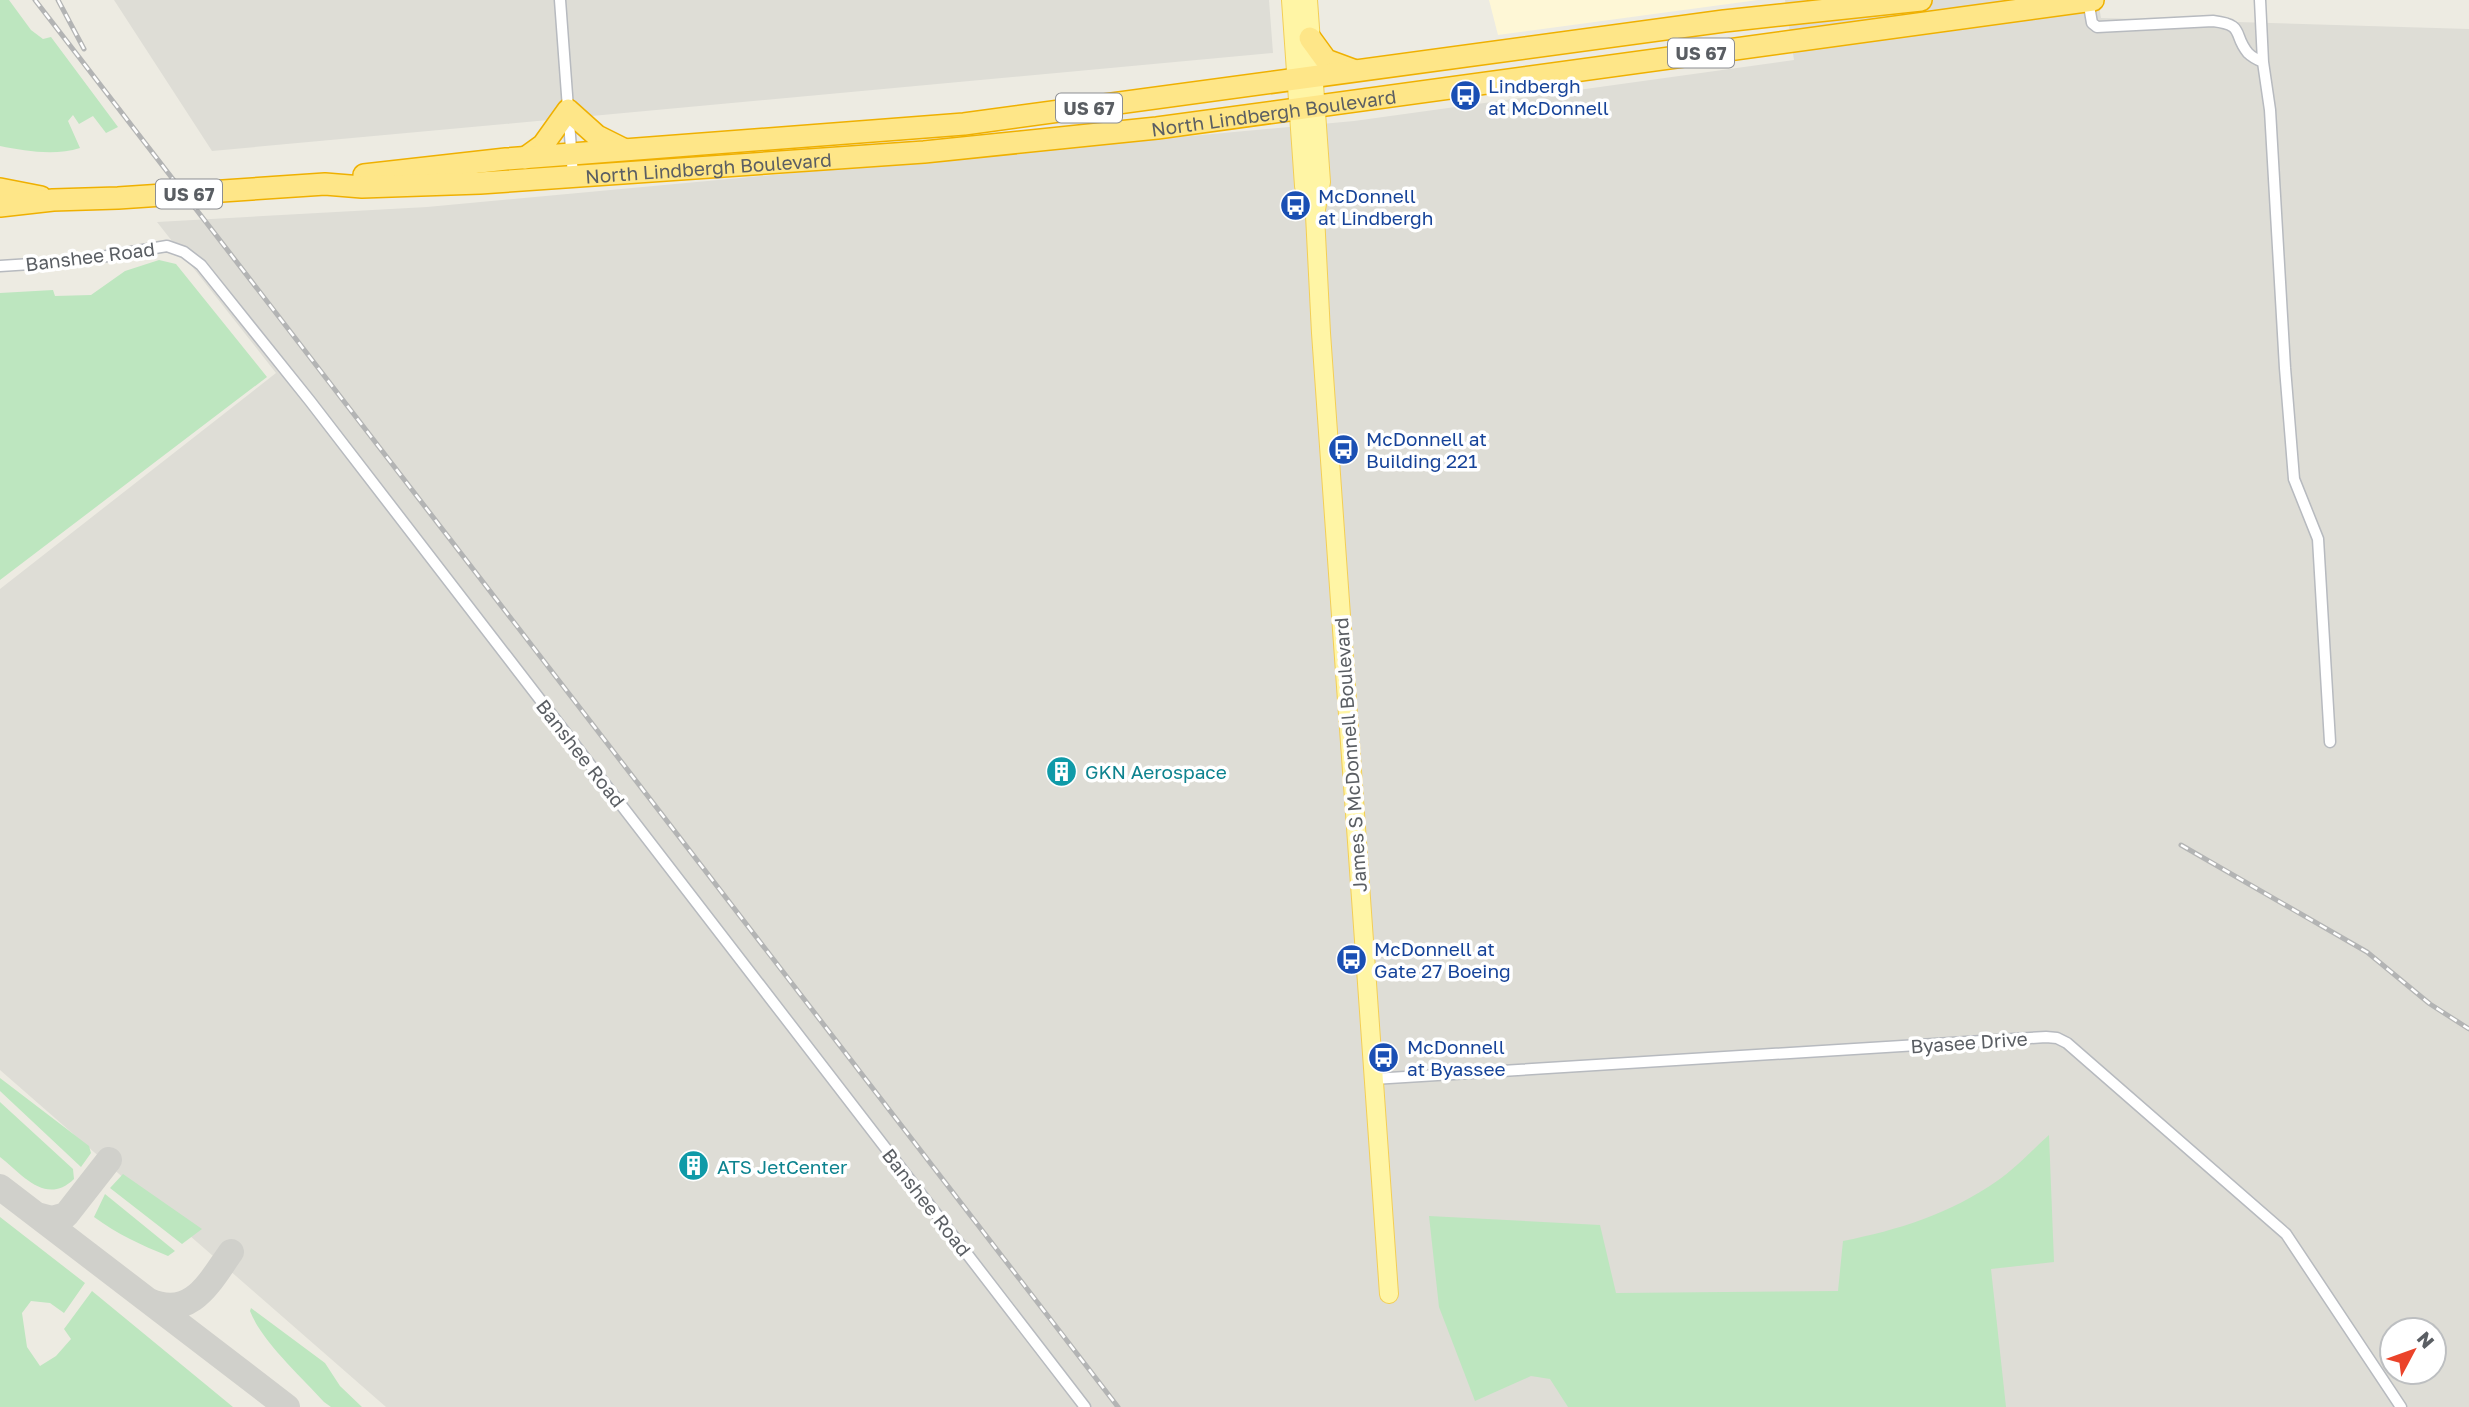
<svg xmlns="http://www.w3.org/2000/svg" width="2469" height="1407" font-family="'Golos Text',sans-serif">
<rect width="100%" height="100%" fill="#edebe2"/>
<path fill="#fef7d6" d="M 1489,0 L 1758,0 L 1498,35 Z"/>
<path fill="#deddd6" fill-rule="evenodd" d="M 114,0 L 1269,0 L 1273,53 L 212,151 Z
M 1785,0 L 2098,0 L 2101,18 L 2469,29 L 2469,1407 L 386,1407 L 0,1070 L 0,589 L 276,373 L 157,222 L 427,207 L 1354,121 L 1794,60 ZM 2392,1330 L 2434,1330 L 2434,1372 L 2392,1372 Z"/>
<path fill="#bde6bf" d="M 0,0 L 9,0 L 31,30 L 43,39 L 51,37 L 118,127 L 106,133 L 93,116 L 79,124 L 73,115 L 68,121 L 80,148 C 55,156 25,151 0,146 Z
M 159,260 L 176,264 L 267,377 L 0,580 L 0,293 L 53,290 L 55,296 L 91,295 L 125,271 Z
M 0,1078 L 89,1146 L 91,1153 L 81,1167 L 0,1091 Z
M 0,1102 L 73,1169 L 74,1179 C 46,1206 23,1175 0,1157 Z
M 2049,1135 L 2054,1262 L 1991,1269 L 2006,1407 L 1568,1407 L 1550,1379 L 1531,1376 L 1475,1401 L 1439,1307 L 1429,1216 L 1600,1225 L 1616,1293 L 1838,1291 L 1843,1241 C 1898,1230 1950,1214 1997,1181 C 2016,1168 2032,1150 2049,1135 Z
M 123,1174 L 202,1229 L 182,1244 L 110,1188 Z
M 105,1194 L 175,1251 L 168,1256 C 141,1245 117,1234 94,1217 Z
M 0,1217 L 85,1283 L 64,1313 L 50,1303 L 31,1301 L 22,1313 L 27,1347 L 40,1366 L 56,1356 L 71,1339 L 64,1329 L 92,1291 L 233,1407 L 0,1407 Z
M 251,1308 L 325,1363 L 340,1386 L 362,1407 L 331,1407 L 324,1402 C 302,1377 262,1342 250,1311 Z"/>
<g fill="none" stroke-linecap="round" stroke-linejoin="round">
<path stroke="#d0d0cb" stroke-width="26" d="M 0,1187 L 287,1407
M 37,1215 L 52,1219 L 66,1215 L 109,1160
M 149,1301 C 192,1320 210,1281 231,1252"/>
<defs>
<path id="street" d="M 560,0 L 573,176
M 2088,0 L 2092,23 L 2097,27 L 2213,21 C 2246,25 2232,34 2248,53 C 2252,57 2258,60 2263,62
M 2260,0 L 2263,62 L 2270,110 L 2285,368 L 2294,479 L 2318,539 L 2330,742
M 0,266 L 77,261 L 167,246 L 184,252 L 201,265 L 310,401 L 1085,1407
M 1373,1079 L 2046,1037 L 2057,1038 L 2067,1043 L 2286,1234 L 2401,1407"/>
<path id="primary" d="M 1291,0 L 1304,186 L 1315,215
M 1308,0 L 1321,182 L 1315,215 L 1321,333 L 1389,1294"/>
<g id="highway">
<path d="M 1310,38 L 1326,60 L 1353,70"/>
<path d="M 525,158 L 543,145 L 568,110 L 597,136 L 623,149"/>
<path d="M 364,175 L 506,159 L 964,124 L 1724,21 L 1921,0"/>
<path d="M 0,189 L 41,197"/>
<path id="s1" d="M 0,206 L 53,200 L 118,198 L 325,184 L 362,187 L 480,183 L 924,152 L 1157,128 L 2093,0"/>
</g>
</defs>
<use href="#street" stroke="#b7babf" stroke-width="13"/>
<use href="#primary" stroke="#f3ce55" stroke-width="20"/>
<use href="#highway" stroke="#efb000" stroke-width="24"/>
<use href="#street" stroke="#fff" stroke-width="10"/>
<use href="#primary" stroke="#fff5a5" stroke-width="18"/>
<use href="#highway" stroke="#fee688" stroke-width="21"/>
<defs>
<path id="rail" d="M 35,0 L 1118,1407
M 58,0 L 84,49
M 2181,845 L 2367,952 L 2430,1004 L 2469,1029"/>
</defs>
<use href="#rail" stroke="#b3b4b4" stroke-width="5"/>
<use href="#rail" stroke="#fff" stroke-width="2.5" stroke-dasharray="8" stroke-linecap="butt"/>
</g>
<defs>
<symbol id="bus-disc" viewBox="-11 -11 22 22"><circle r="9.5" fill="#1a4fb4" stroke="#fff"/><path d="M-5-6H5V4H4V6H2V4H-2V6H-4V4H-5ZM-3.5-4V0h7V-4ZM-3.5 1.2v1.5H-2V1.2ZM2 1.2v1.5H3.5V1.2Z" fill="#fff"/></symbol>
<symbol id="building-disc" viewBox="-11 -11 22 22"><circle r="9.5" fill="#0f9aa8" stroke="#fff"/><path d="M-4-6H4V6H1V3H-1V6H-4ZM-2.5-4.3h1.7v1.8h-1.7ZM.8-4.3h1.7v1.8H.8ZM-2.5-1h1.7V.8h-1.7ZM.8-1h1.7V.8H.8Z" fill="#fff"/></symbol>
</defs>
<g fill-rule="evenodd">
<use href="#bus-disc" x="1448" y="78" width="35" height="35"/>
<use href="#bus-disc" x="1278" y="188" width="35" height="35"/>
<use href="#bus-disc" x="1326" y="432" width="35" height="35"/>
<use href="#building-disc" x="1044" y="754" width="35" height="35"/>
<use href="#bus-disc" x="1334" y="942" width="35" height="35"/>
<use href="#bus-disc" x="1366" y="1040" width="35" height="35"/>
<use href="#building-disc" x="676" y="1148" width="35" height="35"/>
</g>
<g text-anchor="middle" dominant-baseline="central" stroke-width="7" stroke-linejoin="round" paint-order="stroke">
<g fill="#fff" stroke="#8c8e92" stroke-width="2">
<rect x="1668" y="38.5" width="66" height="29" rx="5"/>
<rect x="1056" y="93.5" width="66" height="29" rx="5"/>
<rect x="156" y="179.5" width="66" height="29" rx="5"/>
</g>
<g font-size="18" font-weight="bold" fill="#5a5e63">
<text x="1701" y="53">US 67</text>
<text x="1089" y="108">US 67</text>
<text x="189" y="194">US 67</text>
</g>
<g font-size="19" fill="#164399" stroke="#fff" text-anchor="start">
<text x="1488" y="85">Lindbergh<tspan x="1488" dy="22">at McDonnell</tspan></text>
<text x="1318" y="195">McDonnell<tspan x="1318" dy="22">at Lindbergh</tspan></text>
<text x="1366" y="438">McDonnell at<tspan x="1366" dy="22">Building 221</tspan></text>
<text x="1374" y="948">McDonnell at<tspan x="1374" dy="22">Gate 27 Boeing</tspan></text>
<text x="1407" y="1046">McDonnell<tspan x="1407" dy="22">at Byassee</tspan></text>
</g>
<g font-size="19" fill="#5a5e63" stroke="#fff">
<text stroke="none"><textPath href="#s1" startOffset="1278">North Lindbergh Boulevard</textPath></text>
<text stroke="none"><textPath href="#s1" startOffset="710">North Lindbergh Boulevard</textPath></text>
<text transform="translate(90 256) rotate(-7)">Banshee Road</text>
<text transform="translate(581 753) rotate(52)">Banshee Road</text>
<text transform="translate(1350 755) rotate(-94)">James S McDonnell Boulevard</text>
<text transform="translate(1969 1042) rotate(-4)">Byasee Drive</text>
<text transform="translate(927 1202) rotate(52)">Banshee Road</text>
</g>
<g font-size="19" fill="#0d838f" stroke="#fff" text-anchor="start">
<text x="1085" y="771">GKN Aerospace</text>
<text x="717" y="1166">ATS JetCenter</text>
</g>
</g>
<g transform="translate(2413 1351) rotate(49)"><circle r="33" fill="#ffffff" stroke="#bdbfc1" stroke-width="2"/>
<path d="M0-5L12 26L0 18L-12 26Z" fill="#eb432a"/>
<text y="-10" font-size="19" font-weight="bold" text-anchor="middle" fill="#5a5e63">N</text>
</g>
</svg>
